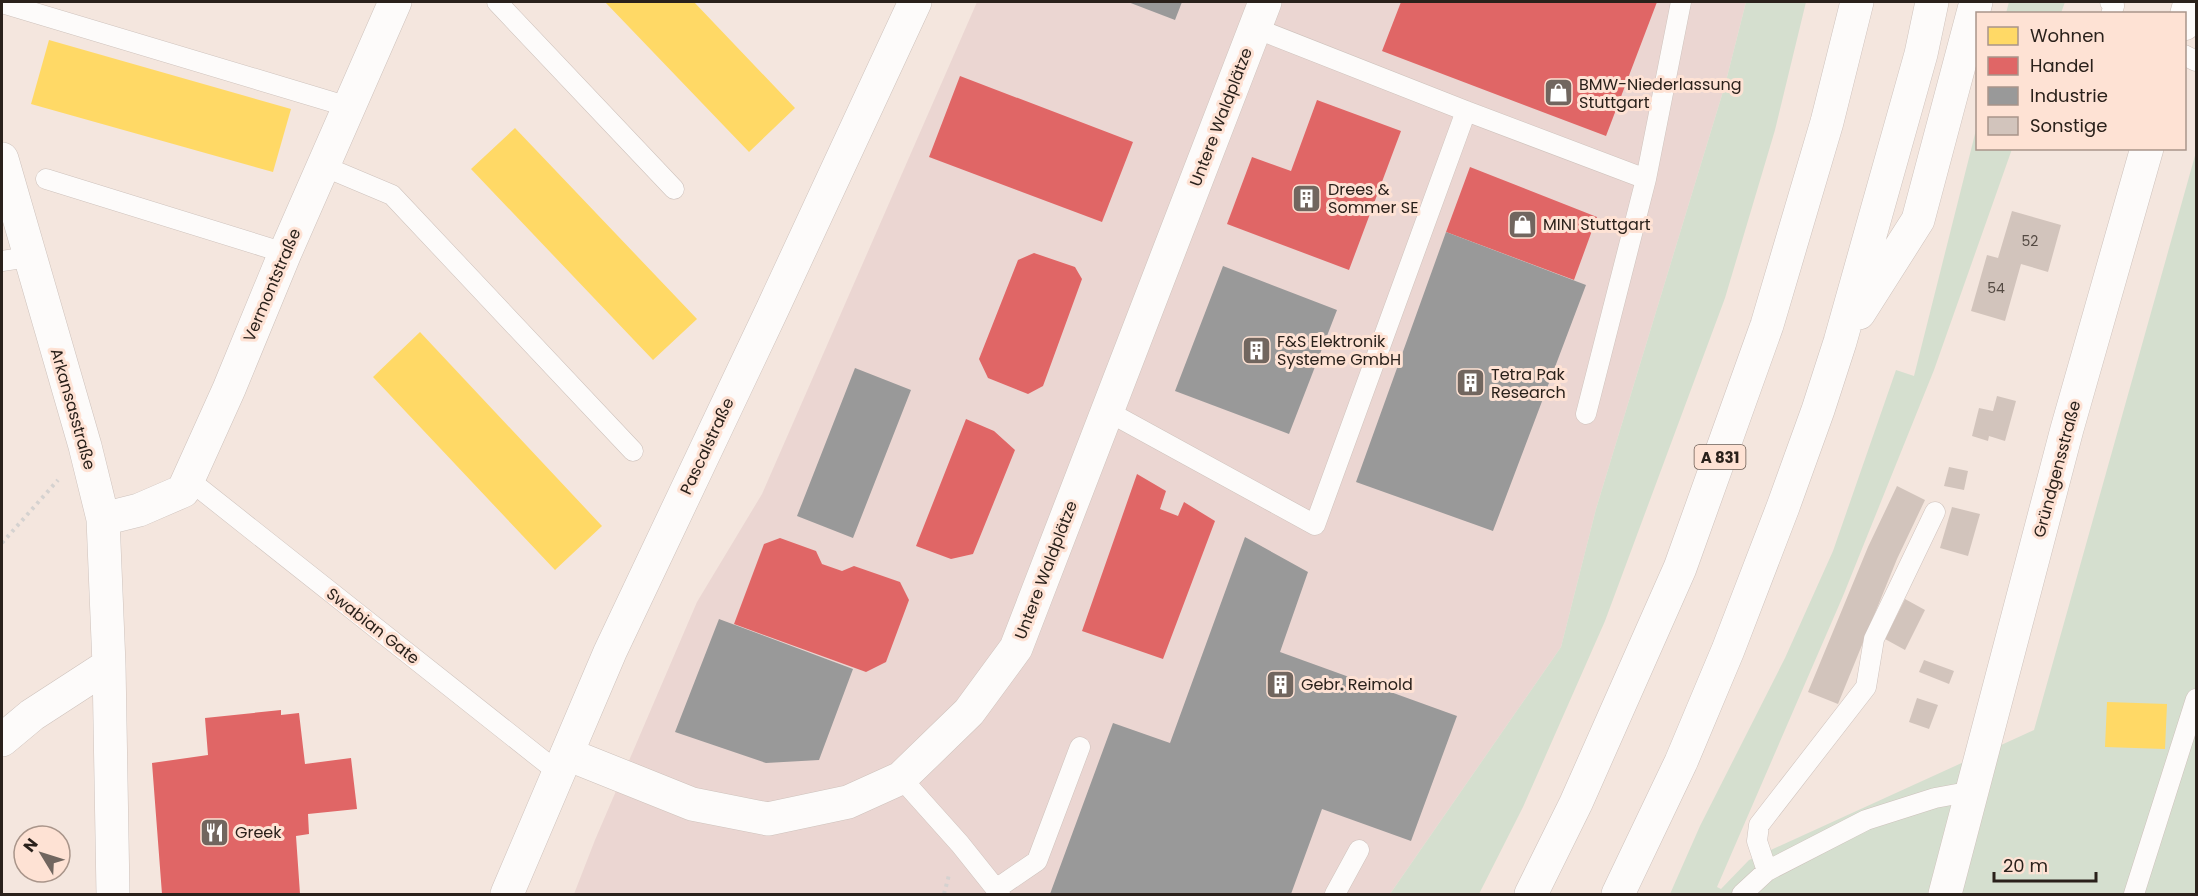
<svg xmlns="http://www.w3.org/2000/svg" width="2198" height="896" font-family="Poppins,sans-serif">
<rect width="100%" height="100%" fill="#f4e6de"/>
<path fill="#ebd6d2" d="M 977,2 L 1746,2 L 1725,85 L 1596,509 L 1561,647 L 1390,894 L 574,894 L 595,840 L 697,602 L 762,494 Z"/>
<path fill="#d5dfcf" d="M 1746,2 L 1806,2 L 1775,130 L 1725,298 L 1605,621 L 1523,807 L 1479,894 L 1390,894 L 1561,647 L 1596,509 L 1725,85 Z
M 2009,2 L 2065,2 L 2061,13 L 2006,13 Z
M 1977,126 L 1978,148 L 2012,149 L 1934,370 L 1843,596 L 1717,887 L 1721,889 L 1749,860 L 2034,730 L 2196,152 L 2196,894 L 1670,894 L 1700,826 L 1785,658 L 1833,551 L 1896,370 L 1914,376 Z"/>
<path fill="#ffd966" d="M 605,2 L 694,2 L 795,108 L 749,152 Z
M 49,40 L 291,109 L 273,172 L 31,104 Z
M 515,128 L 697,319 L 653,360 L 471,169 Z
M 420,332 L 602,526 L 555,570 L 373,377 Z
M 2107,702 L 2167,704 L 2165,749 L 2105,747 Z"/>
<path fill="#e06666" d="M 1401,2 L 1657,2 L 1606,136 L 1382,51 Z
M 960,76 L 1133,142 L 1102,222 L 929,157 Z
M 1317,100 L 1401,131 L 1349,270 L 1227,224 L 1252,157 L 1291,171 Z
M 1470,167 L 1597,217 L 1574,280 L 1446,232 Z
M 1034,253 L 1075,267 L 1082,279 L 1043,386 L 1028,394 L 988,378 L 979,359 L 1018,260 Z
M 966,419 L 994,431 L 1015,450 L 973,554 L 951,559 L 916,546 Z
M 1137,474 L 1166,491 L 1160,509 L 1178,516 L 1184,502 L 1215,521 L 1163,659 L 1082,631 Z
M 780,538 L 816,551 L 822,564 L 842,571 L 854,566 L 900,582 L 909,600 L 886,662 L 866,672 L 734,624 L 764,544 Z
M 281,710 L 281,715 L 299,713 L 305,764 L 351,758 L 357,809 L 308,814 L 309,834 L 296,836 L 300,894 L 162,894 L 152,763 L 208,755 L 205,718 Z"/>
<path fill="#999" d="M 1128,2 L 1182,2 L 1175,20 Z
M 1446,232 L 1586,285 L 1493,531 L 1356,482 Z
M 1223,266 L 1337,310 L 1289,434 L 1175,391 Z
M 855,368 L 911,390 L 853,538 L 797,516 Z
M 1245,537 L 1308,572 L 1280,652 L 1457,716 L 1411,841 L 1322,809 L 1291,894 L 1050,894 L 1113,723 L 1170,743 Z
M 719,619 L 853,669 L 819,760 L 766,763 L 675,732 Z"/>
<path fill="#d2c4bc" d="M 2012,211 L 2061,225 L 2048,272 L 2021,264 L 2005,321 L 1971,311 L 1987,255 L 1998,258 Z
M 1997,396 L 2016,401 L 2005,441 L 1989,436 L 1988,441 L 1972,436 L 1979,408 L 1993,411 Z
M 1949,467 L 1968,471 L 1964,490 L 1944,486 Z
M 1897,486 L 1925,500 L 1897,559 L 1838,704 L 1808,692 L 1868,547 Z
M 1952,507 L 1980,514 L 1968,556 L 1940,548 Z
M 1905,599 L 1925,610 L 1905,650 L 1885,639 Z
M 1924,660 L 1954,671 L 1949,684 L 1919,672 Z
M 1917,698 L 1938,705 L 1929,729 L 1909,722 Z"/>
<g fill="none" stroke-linecap="round" stroke-linejoin="round">
<defs>
<path id="lane" d="M 497,2 L 674,189
M 2110,2 L 2114,6 L 2111,14
M 5,4 L 349,107
M 1255,28 L 1466,111 L 1646,179
M 2184,55 L 2196,61
M 323,166 L 392,195 L 633,451
M 46,179 L 285,253
M 2,261 L 29,257
M 1107,411 L 1315,525 L 1466,111
M 1586,414 L 1646,179 L 1681,2
M 188,479 L 559,773
M 901,778 L 960,844 L 1000,894
M 1767,871 L 1757,841 L 1759,825 L 1866,687 L 1874,639 L 1935,512
M 996,889 L 1037,861 L 1080,747
M 1335,894 L 1359,850
M 1742,894 L 1767,871 L 1866,820 L 1935,798 L 1973,791
M 2134,894 L 2196,699"/>
<path id="street" d="M 2184,24 L 2190,2
M 2,159 L 85,446 L 103,519 L 109,665 L 113,894
M 103,519 L 139,510 L 183,491 L 229,389 L 285,253 L 395,2
M 2,740 L 32,715 L 109,665
M 567,754 L 692,804 L 768,819 L 848,802 L 901,778 L 969,712 L 1016,648 L 1265,2
M 1945,894 L 2067,429 L 2147,148"/>
<path id="secondary" d="M 507,894 L 610,652 L 772,310 L 915,2"/>
<path id="highway" d="M 1859,313 L 1918,220 L 1976,2
M 1531,894 L 1576,803 L 1680,568 L 1767,325 L 1827,122 L 1857,2
M 1618,894 L 1681,762 L 1728,650 L 1783,507 L 1818,410 L 1840,342 L 1921,54 L 1932,2"/>
</defs>
<use href="#lane" stroke="#cec2bc" stroke-width="21"/>
<use href="#street" stroke="#cec2bc" stroke-width="34"/>
<use href="#secondary" stroke="#cec2bc" stroke-width="34"/>
<use href="#highway" stroke="#cec2bc" stroke-width="34"/>
<path stroke="#d5d2d0" stroke-width="4" stroke-dasharray="3 4.5" stroke-linecap="butt" d="M 2,543 L 58,480
M 944,894 L 949,875"/>
<use href="#lane" stroke="#fdfbfa" stroke-width="20"/>
<use href="#street" stroke="#fdfbfa" stroke-width="33"/>
<use href="#secondary" stroke="#fdfbfa" stroke-width="33"/>
<use href="#highway" stroke="#fdfbfa" stroke-width="33"/>
</g>
<defs>
<symbol id="shop-square" viewBox="-11 -11 22 22"><rect x="-9" y="-9" width="18" height="18" rx="4" fill="#71665f" stroke="#fee2d4"/><path d="M-5-2.5h2.3a2.7 3.5 0 0 1 5.4 0H5L5.5 6h-11ZM-1.5-2.5h3a1.5 2.3 0 0 0-3 0Z" fill="#fff"/></symbol>
<symbol id="building-square" viewBox="-11 -11 22 22"><rect x="-9" y="-9" width="18" height="18" rx="4" fill="#71665f" stroke="#fee2d4"/><path d="M-4-6H4V6H1V3H-1V6H-4ZM-2.5-4.3h1.7v1.8h-1.7ZM.8-4.3h1.7v1.8H.8ZM-2.5-1h1.7V.8h-1.7ZM.8-1h1.7V.8H.8Z" fill="#fff"/></symbol>
<symbol id="restaurant-square" viewBox="-11 -11 22 22"><rect x="-9" y="-9" width="18" height="18" rx="4" fill="#71665f" stroke="#fee2d4"/><path d="M-5-6h1v4h1v-4h1v4h1v-4h1v5L-1.5 .5V6h-2V.5L-5-1ZM5-6V6H3V1.5H1.5Q1.5-4 5-6Z" fill="#fff"/></symbol>
</defs>
<g fill-rule="evenodd">
<use href="#shop-square" x="1542" y="76" width="33" height="33"/>
<use href="#building-square" x="1290" y="182" width="33" height="33"/>
<use href="#shop-square" x="1506" y="208" width="33" height="33"/>
<use href="#building-square" x="1240" y="334" width="33" height="33"/>
<use href="#building-square" x="1454" y="366" width="33" height="33"/>
<use href="#building-square" x="1264" y="668" width="33" height="33"/>
<use href="#restaurant-square" x="198" y="816" width="33" height="33"/>
</g>
<g text-anchor="middle" dominant-baseline="central" stroke-width="6" stroke-linejoin="round" paint-order="stroke">
<g font-size="14" fill="#544a43">
<text x="2030" y="241">52</text>
<text x="1996" y="288">54</text>
</g>
<rect fill="#fee2d4" stroke="#6a5b52" stroke-width="1.5" x="1694.5" y="445" width="51" height="24" rx="4.5"/>
<g font-size="15" font-weight="bold" fill="#2a211b">
<text x="1720" y="457">A 831</text>
</g>
<g font-size="16" fill="#2a211b" stroke="#fee2d4" text-anchor="start">
<text x="1579" y="84">BMW-Niederlassung<tspan x="1579" dy="18">Stuttgart</tspan></text>
<text x="1328" y="189">Drees &amp;<tspan x="1328" dy="18">Sommer SE</tspan></text>
<text x="1543" y="224">MINI Stuttgart</text>
<text x="1277" y="341">F&amp;S Elektronik<tspan x="1277" dy="18">Systeme GmbH</tspan></text>
<text x="1491" y="374">Tetra Pak<tspan x="1491" dy="18">Research</tspan></text>
<text x="1301" y="684">Gebr. Reimold</text>
<text x="235" y="832">Greek</text>
</g>
<g font-size="16" fill="#2a211b" stroke="#fee2d4">
<text transform="translate(1221 117) rotate(-69)">Untere Waldplätze</text>
<text transform="translate(272 285) rotate(-67)">Vermontstraße</text>
<text transform="translate(73 409) rotate(74)">Arkansasstraße</text>
<text transform="translate(707 446) rotate(-65)">Pascalstraße</text>
<text transform="translate(2057 469) rotate(-75)">Gründgensstraße</text>
<text transform="translate(1046 570) rotate(-69)">Untere Waldplätze</text>
<text transform="translate(373 626) rotate(38)">Swabian Gate</text>
</g>
</g>
<rect width="2198" height="896" fill="none" stroke="#2a211b" stroke-width="6"/>
<rect x="1976" y="12" width="210" height="138" fill="#fee2d4" stroke="#a9958a" stroke-width="1.5"/>
<rect x="1988" y="27" width="30" height="18" fill="#ffd966" stroke="#a9958a" stroke-width="1.5"/>
<text x="2030" y="42" font-size="18" fill="#2a211b">Wohnen</text>
<rect x="1988" y="57" width="30" height="18" fill="#e06666" stroke="#a9958a" stroke-width="1.5"/>
<text x="2030" y="72" font-size="18" fill="#2a211b">Handel</text>
<rect x="1988" y="87" width="30" height="18" fill="#999999" stroke="#a9958a" stroke-width="1.5"/>
<text x="2030" y="102" font-size="18" fill="#2a211b">Industrie</text>
<rect x="1988" y="117" width="30" height="18" fill="#d2c4bc" stroke="#a9958a" stroke-width="1.5"/>
<text x="2030" y="132" font-size="18" fill="#2a211b">Sonstige</text>
<g transform="translate(42 854) rotate(308)"><circle r="28" fill="#fee2d4" stroke="#a9958a" stroke-width="1.5"/>
<path d="M0-4.5L10 22L0 15L-10 22Z" fill="#71665f"/>
<text y="-9" font-size="16" font-weight="bold" text-anchor="middle" fill="#2a211b">N</text>
</g>
<path d="M1994 872v9h102v-9" fill="none" stroke="#2a211b" stroke-width="3"/>
<text x="2003" y="872" font-size="18" fill="#2a211b" stroke="#fee2d4" stroke-width="4.5" paint-order="stroke">20 m</text>
</svg>
